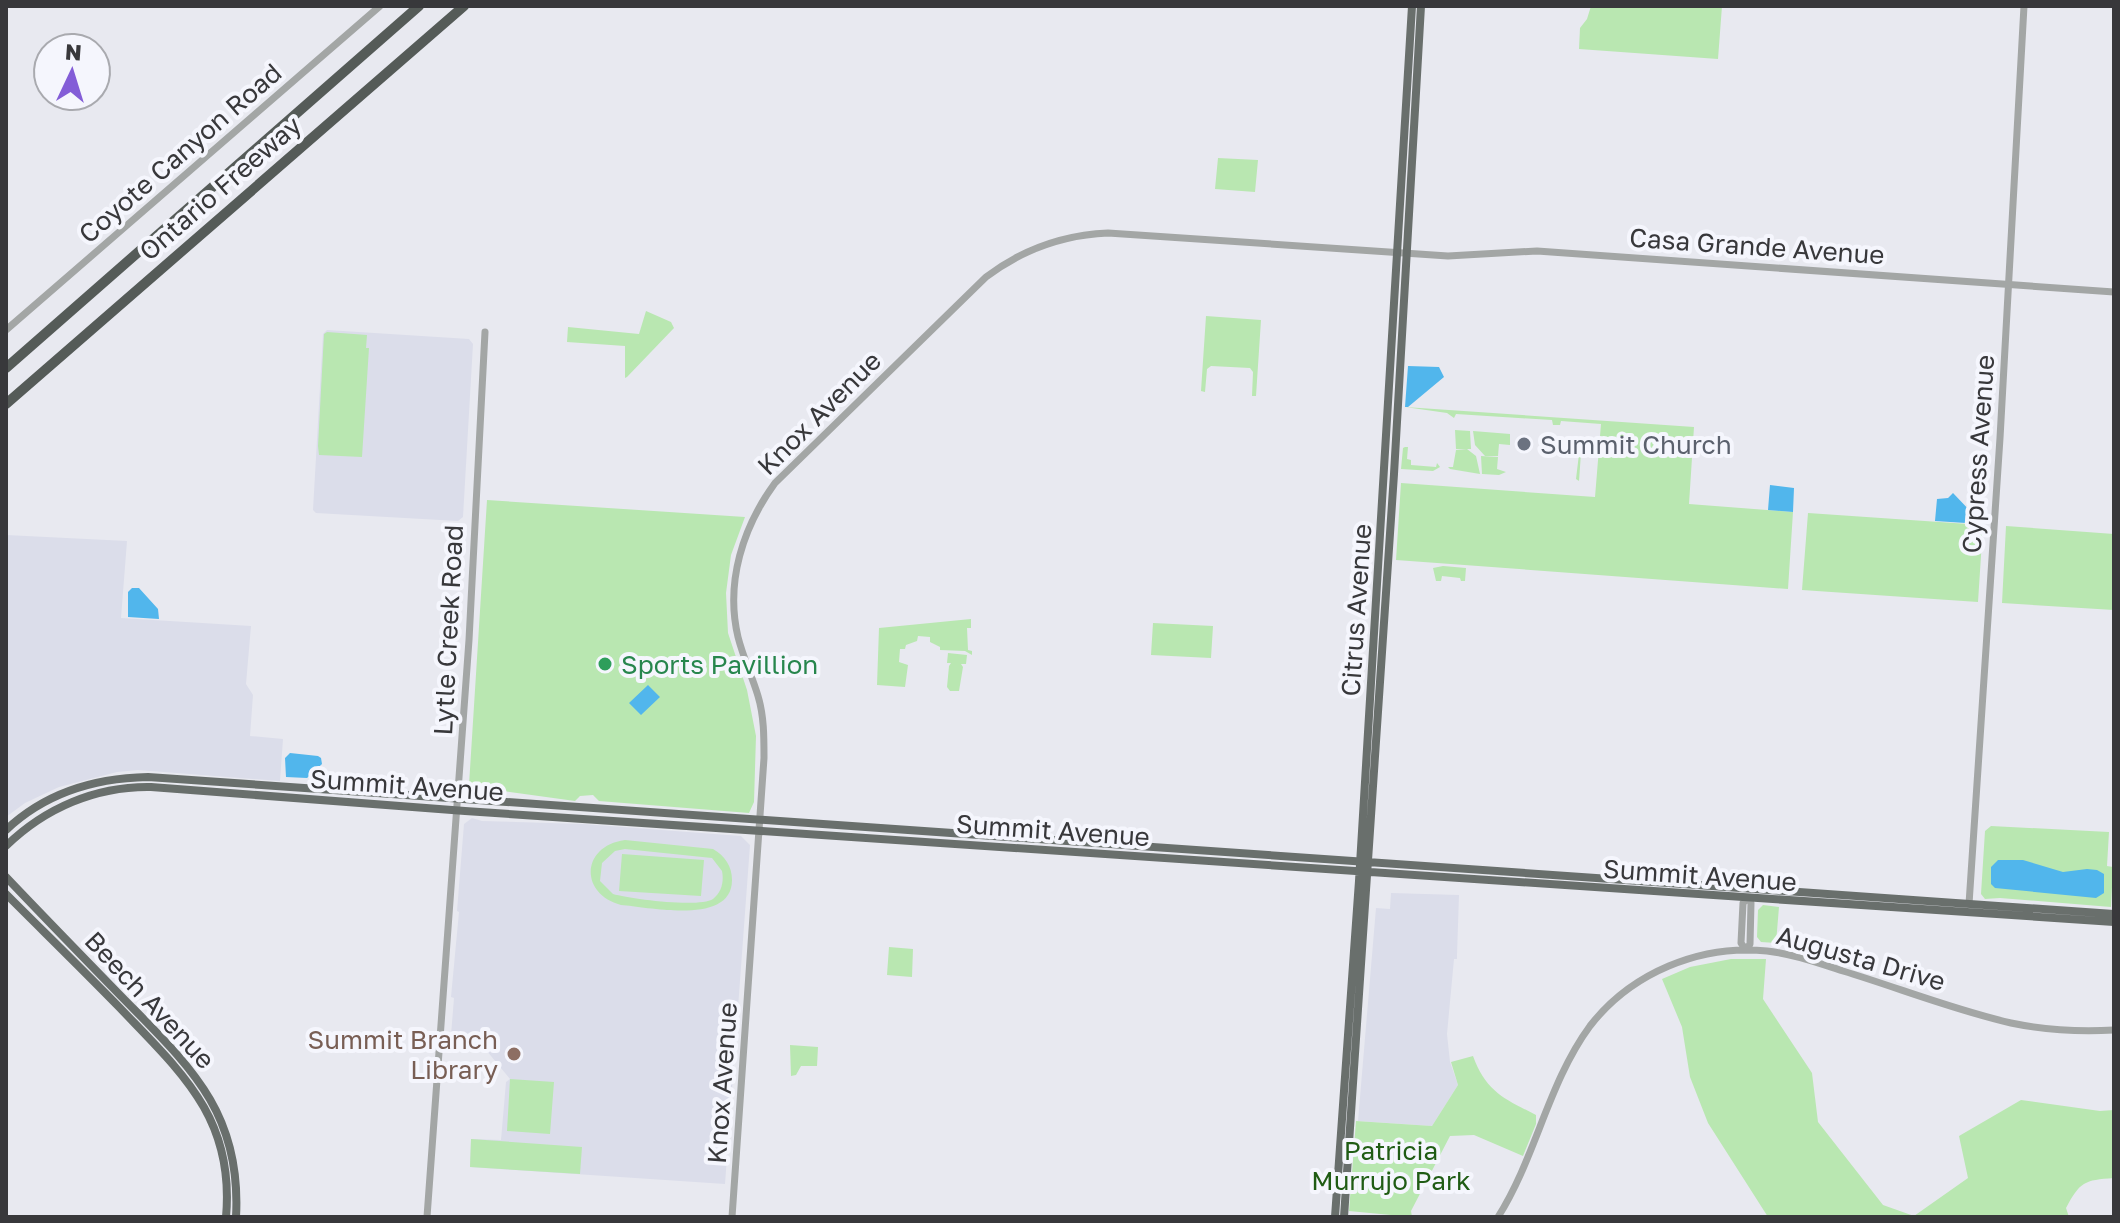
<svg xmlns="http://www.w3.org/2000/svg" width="2120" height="1223" font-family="'Golos Text',sans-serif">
<rect width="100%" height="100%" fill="#e8e9f0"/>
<path fill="#dbddea" d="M 327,330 L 469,339 L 473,344 L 463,517 L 458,521 L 316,513 L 313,510 L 323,334 Z
M 6,535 L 127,541 L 121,618 L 251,626 L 246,684 L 253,695 L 250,736 L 283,739 L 280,781 L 138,770 L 117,772 L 59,787 L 25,803 L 6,817 Z
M 472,818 L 482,821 L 583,824 L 741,836 L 750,845 L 725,1184 L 470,1167 L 471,1139 L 501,1140 L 506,1082 L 510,1079 L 477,1039 L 451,1035 L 454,998 L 451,997 L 459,912 L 457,911 L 464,824 Z
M 1391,893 L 1459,895 L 1457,955 L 1457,959 L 1454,959 L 1447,1034 L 1450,1062 L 1458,1085 L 1432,1126 L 1358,1121 L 1376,908 L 1390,909 Z"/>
<path fill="#b9e7b1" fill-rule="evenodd" d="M 1591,6 L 1722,6 L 1718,59 L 1579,49 L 1580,28 L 1587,19 Z
M 1218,158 L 1258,160 L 1255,192 L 1215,189 Z
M 646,311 L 671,322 L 674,328 L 627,377 L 625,378 L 625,346 L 567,342 L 568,327 L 639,334 Z
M 1206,316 L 1261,320 L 1256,396 L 1252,396 L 1253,372 L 1250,368 L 1211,366 L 1207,369 L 1205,392 L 1201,391 Z
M 327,332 L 367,335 L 366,348 L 369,348 L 362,457 L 319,455 L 318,446 L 324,334 Z
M 1405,407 L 1694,427 L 1689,504 L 1793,512 L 1788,589 L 1396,560 L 1401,483 L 1595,497 L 1601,424 L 1561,421 L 1560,425 L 1553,425 L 1552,420 L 1456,414 L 1454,418 L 1447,413 Z
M 1455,430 L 1470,431 L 1471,449 L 1456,449 Z
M 1473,431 L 1510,434 L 1510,445 L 1499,444 L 1498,456 L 1485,456 L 1475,445 Z
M 1562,438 L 1582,439 L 1579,481 L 1576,479 L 1579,454 L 1577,447 L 1561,443 Z
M 1405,447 L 1408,447 L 1407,459 L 1411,460 L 1411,465 L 1436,467 L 1437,463 L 1440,467 L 1433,471 L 1401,469 L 1403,448 Z
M 1467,449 L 1476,456 L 1480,474 L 1450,469 L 1448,467 L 1453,467 L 1456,450 Z
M 1481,456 L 1498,457 L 1497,469 L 1506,472 L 1499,475 L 1482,474 Z
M 487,500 L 745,517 L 731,555 L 726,593 L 728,633 L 747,690 L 756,736 L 754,802 L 749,813 L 599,801 L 593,795 L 580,796 L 575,801 L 503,791 L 473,790 L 469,785 Z
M 1808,513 L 1983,525 L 1978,602 L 1802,590 Z
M 2006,526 L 2114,534 L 2114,610 L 2002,603 Z
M 1443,566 L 1466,568 L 1465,581 L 1461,581 L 1460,578 L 1442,576 L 1441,581 L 1436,581 L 1433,568 Z
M 971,619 L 971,628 L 967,628 L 968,650 L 972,651 L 972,655 L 965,651 L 940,650 L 940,647 L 930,642 L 930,637 L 918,636 L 917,641 L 906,645 L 905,649 L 900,649 L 899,662 L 908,665 L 905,687 L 877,685 L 879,628 Z
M 1153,623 L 1213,626 L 1211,658 L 1151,655 Z
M 948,653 L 967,655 L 966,664 L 961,664 L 963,667 L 959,691 L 950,691 L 947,687 L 949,666 L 951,663 L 947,663 Z
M 1991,826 L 2109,832 L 2107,866 L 2113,867 L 2111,907 L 2000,898 L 1985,899 L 1981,894 L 1985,831 Z
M 625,840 L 713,849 C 725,856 732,866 732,880 C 732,926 649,907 621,905 C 579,894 581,846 625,840 ZM 625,849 L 712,858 L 722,871 C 724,881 722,892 713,899 C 699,908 630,899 613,894 L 600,881 L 602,863 L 615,851 Z
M 622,854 L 704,860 L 701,896 L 619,891 Z
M 1763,905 L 1779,907 L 1776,943 L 1761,942 L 1757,937 L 1758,910 Z
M 889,947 L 913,949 L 912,977 L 887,975 Z
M 1731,959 L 1766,959 L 1763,999 L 1812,1073 L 1818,1122 L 1883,1205 L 1914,1216 L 1968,1178 L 1959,1136 L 2021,1100 L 2100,1111 L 2114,1110 L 2114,1178 C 2084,1180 2080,1182 2066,1208 L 2069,1217 L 1768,1217 L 1708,1123 L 1690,1077 L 1682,1027 L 1662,979 L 1690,967 Z
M 790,1045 L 818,1047 L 817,1066 L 801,1066 L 796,1075 L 791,1076 Z
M 1473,1056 C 1486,1092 1505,1099 1536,1115 L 1536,1124 L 1523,1156 L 1474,1135 L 1450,1136 L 1411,1211 L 1412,1217 L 1349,1211 L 1356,1121 L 1432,1126 L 1458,1085 L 1451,1062 Z
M 510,1079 L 554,1082 L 550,1134 L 507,1131 Z
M 471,1139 L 582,1147 L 580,1174 L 470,1167 Z"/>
<path fill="#51b6ec" d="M 1408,366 L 1439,367 L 1444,377 L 1408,407 L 1405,407 Z
M 1770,485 L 1794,488 L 1793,512 L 1768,510 Z
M 1953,493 L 1974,515 L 1981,516 L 1981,524 L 1935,521 L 1937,499 L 1948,498 Z
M 132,588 L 139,588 L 158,609 L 159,619 L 128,617 L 128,592 Z
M 648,685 L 660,697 L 641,715 L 629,703 Z
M 290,753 L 318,756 L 321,758 L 322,764 L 307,778 L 286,777 L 285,758 Z
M 1998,860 L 2023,860 L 2063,872 L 2087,869 L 2097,870 L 2104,874 L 2104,893 L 2096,898 L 1995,888 L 1991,884 L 1991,867 Z"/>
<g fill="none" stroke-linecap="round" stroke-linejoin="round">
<path stroke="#a3a6a5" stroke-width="7" d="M 6,330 L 380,6
M 1969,904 L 2000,438 L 2024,6
M 1746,950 L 1741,943 L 1743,903 L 1748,898
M 1746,950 L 1750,944 L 1751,903 L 1748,898
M 427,1217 L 469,640 L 485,332
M 732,1217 L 764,758 C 764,736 764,716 758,696 C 752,676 743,657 738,637 C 725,582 743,527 775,483 L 986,277 C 1023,249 1062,235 1108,233 L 1448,256 L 1537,251 L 2114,292
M 1498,1217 C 1536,1157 1548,1083 1590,1026 C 1631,973 1700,944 1767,951 C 1793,954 1818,963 1843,971 C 1899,988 1954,1010 2011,1023 C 2045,1030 2080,1032 2114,1030"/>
<path stroke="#696f6c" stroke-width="8" d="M 6,830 C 45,793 95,778 148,777 L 2114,914
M 6,846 C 45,808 96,786 151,787 L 465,811 L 2114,922
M 6,877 C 43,916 80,954 117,992 C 186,1063 242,1109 236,1217
M 6,894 C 44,932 82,969 119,1007 C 181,1072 235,1118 226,1217
M 1335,1217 L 1359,881 L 1412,6
M 1344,1217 L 1394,474 L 1421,6"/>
<path stroke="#555b58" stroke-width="10" d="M 6,368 L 419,6
M 6,404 L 464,6"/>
</g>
<circle fill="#6b7280" stroke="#f5f6fd" stroke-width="3" cx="1524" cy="444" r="8"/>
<circle fill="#2e9e5b" stroke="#f5f6fd" stroke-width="3" cx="605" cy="664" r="8"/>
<circle fill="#8d6e63" stroke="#f5f6fd" stroke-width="3" cx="514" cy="1054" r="8"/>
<g text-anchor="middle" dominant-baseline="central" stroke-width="8" stroke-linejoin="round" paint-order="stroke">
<g font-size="26" fill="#38383b" stroke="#f5f6fd">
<text transform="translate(180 153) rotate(-41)">Coyote Canyon Road</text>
<text transform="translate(220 188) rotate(-41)">Ontario Freeway</text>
<text transform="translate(1757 246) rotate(4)">Casa Grande Avenue</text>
<text transform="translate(819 413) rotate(-45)">Knox Avenue</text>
<text transform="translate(1978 454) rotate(-86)">Cypress Avenue</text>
<text transform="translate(1356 610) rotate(-86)">Citrus Avenue</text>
<text transform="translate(448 630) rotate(-87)">Lytle Creek Road</text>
<text transform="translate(407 785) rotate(4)">Summit Avenue</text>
<text transform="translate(1053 830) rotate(4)">Summit Avenue</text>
<text transform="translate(1700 875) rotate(4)">Summit Avenue</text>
<text transform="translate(1861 958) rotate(16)">Augusta Drive</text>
<text transform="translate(150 1000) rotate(47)">Beech Avenue</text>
<text transform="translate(722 1083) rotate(-86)">Knox Avenue</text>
</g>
<g font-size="26" fill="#5b616d" stroke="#f5f6fd" text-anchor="start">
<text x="1540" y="444">Summit Church</text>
</g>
<g font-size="26" fill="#27864d" stroke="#f5f6fd" text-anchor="start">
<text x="621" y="664">Sports Pavillion</text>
</g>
<g font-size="26" fill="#785e54" stroke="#f5f6fd" text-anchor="end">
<text x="498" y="1039">Summit Branch<tspan x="498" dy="30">Library</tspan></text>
</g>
<g font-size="26" fill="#205c14" stroke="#f5f6fd">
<text x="1391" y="1150">Patricia<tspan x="1391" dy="30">Murrujo Park</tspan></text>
</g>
</g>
<rect width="2120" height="1223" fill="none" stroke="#38383b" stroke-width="16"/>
<g transform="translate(72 72) rotate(4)"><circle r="38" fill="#f5f6fd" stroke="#a9aaaf" stroke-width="2"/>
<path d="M0-6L14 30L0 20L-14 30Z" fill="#835dd7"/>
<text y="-12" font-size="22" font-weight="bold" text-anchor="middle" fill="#38383b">N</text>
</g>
</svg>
